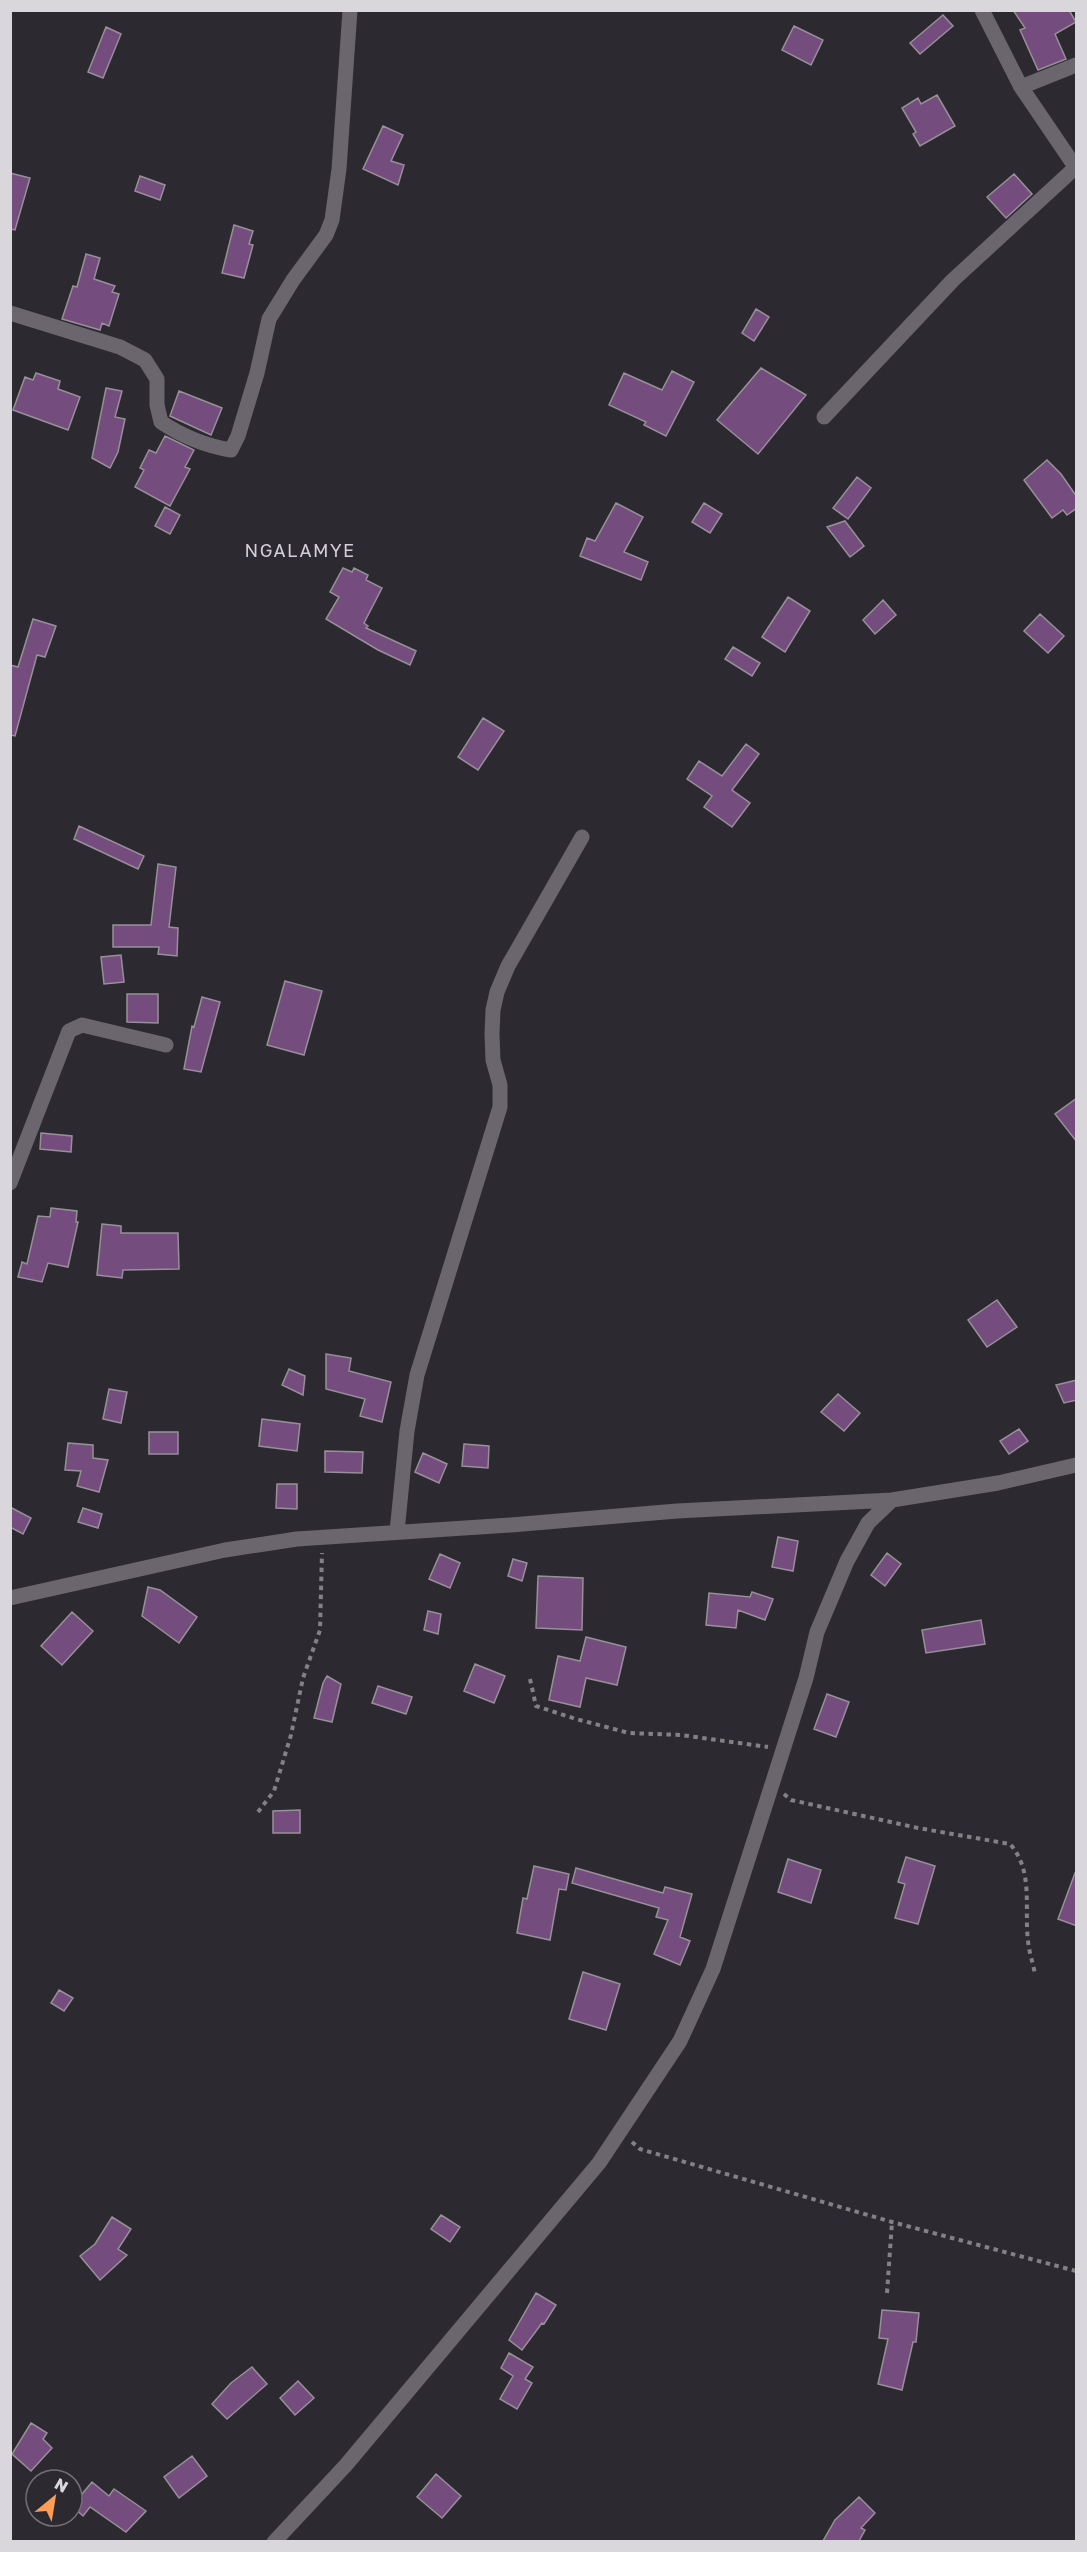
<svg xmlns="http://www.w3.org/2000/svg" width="1087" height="2552" font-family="'Golos Text',sans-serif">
<rect width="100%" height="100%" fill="#2d2930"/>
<path fill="#744c7e" stroke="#969098" stroke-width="1.5" d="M 1013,10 L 1069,10 L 1076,22 L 1055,34 L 1066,59 L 1038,70 L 1020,30 L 1025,28 Z
M 943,15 L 953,26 L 920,54 L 910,43 Z
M 794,26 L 823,40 L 811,65 L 782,50 Z
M 106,27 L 121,34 L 103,78 L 88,72 Z
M 937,95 L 955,126 L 920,146 L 913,134 L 916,132 L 902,108 L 918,98 L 921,104 Z
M 383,126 L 403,135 L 391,161 L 404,165 L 398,185 L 363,169 Z
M 10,173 L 30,178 L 15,230 L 10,229 Z
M 1014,174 L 1032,194 L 1006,218 L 987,197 Z
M 140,176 L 165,185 L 160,200 L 135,191 Z
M 234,225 L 253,231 L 249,244 L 253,245 L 244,278 L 222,273 Z
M 86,254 L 100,258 L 94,279 L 115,286 L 112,292 L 119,294 L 109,326 L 102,323 L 100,330 L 62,319 L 73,286 L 77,287 Z
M 756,309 L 769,317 L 754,341 L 742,333 Z
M 761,368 L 806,395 L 758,454 L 717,420 Z
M 672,371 L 694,382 L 666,436 L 644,425 L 646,422 L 609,405 L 624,373 L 662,390 Z
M 36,373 L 60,381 L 58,389 L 80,397 L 68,430 L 13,410 L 25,377 L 33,380 Z
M 106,388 L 122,391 L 115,417 L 125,419 L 118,452 L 110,468 L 92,458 Z
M 179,391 L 222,408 L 211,435 L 170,416 Z
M 165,436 L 194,450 L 185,467 L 190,469 L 170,506 L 135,487 L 144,470 L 140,468 L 149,450 L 156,453 Z
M 1047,460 L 1061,474 L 1077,497 L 1077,508 L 1067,515 L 1063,510 L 1052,518 L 1024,480 Z
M 857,477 L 871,488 L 848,519 L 833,508 Z
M 616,503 L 643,517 L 624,552 L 648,562 L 641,580 L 580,556 L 587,538 L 595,541 Z
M 704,503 L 722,514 L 710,533 L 692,522 Z
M 165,507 L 180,515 L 170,534 L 155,526 Z
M 845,521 L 864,546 L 850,557 L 827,527 Z
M 343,568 L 352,572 L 354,568 L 368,575 L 366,580 L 382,588 L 364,623 L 368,626 L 366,628 L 416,651 L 410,665 L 378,650 L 326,619 L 339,597 L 330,592 Z
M 788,597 L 810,611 L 785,652 L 762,637 Z
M 883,600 L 896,615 L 875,634 L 863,620 Z
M 1040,614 L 1064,636 L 1048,653 L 1024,631 Z
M 33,619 L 56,626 L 45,657 L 37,655 L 15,736 L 10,735 L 10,665 L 18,667 Z
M 733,647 L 760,663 L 752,676 L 725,659 Z
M 483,718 L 504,731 L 478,770 L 458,757 Z
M 746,744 L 759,754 L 732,790 L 750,803 L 732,827 L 704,807 L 712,796 L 687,779 L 699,761 L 722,776 Z
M 79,826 L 144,856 L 138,869 L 74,839 Z
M 158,864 L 176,867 L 169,927 L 178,928 L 177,956 L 158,954 L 159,947 L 113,947 L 113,925 L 151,925 Z
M 121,955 L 124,982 L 104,984 L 101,957 Z
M 285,981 L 322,991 L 304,1055 L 267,1045 Z
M 127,994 L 158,994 L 158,1023 L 127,1022 Z
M 202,997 L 220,1002 L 201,1072 L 184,1069 L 192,1026 L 194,1027 Z
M 1077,1098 L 1077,1142 L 1055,1114 Z
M 41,1133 L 72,1136 L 71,1152 L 40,1149 Z
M 51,1208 L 77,1211 L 76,1222 L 78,1222 L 68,1267 L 48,1263 L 42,1282 L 18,1277 L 22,1262 L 27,1264 L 38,1216 L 50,1217 Z
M 102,1224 L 121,1226 L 121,1233 L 178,1233 L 179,1269 L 123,1270 L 122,1278 L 97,1275 Z
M 997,1300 L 1017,1327 L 987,1347 L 968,1320 Z
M 326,1354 L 351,1358 L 349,1371 L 391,1382 L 382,1422 L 360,1416 L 365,1399 L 326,1389 Z
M 289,1369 L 305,1376 L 303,1395 L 282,1385 Z
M 1077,1380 L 1077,1400 L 1064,1403 L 1056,1385 Z
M 109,1389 L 127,1392 L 121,1423 L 103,1419 Z
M 838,1394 L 860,1413 L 844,1431 L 821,1412 Z
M 262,1419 L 300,1424 L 297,1451 L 259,1446 Z
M 1019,1429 L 1028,1441 L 1009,1454 L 1000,1441 Z
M 149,1432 L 178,1432 L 178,1454 L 149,1454 Z
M 68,1443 L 93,1445 L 93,1458 L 108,1460 L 99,1492 L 77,1486 L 81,1471 L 65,1470 Z
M 464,1444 L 489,1446 L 488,1468 L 462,1466 Z
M 325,1451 L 363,1452 L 362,1473 L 325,1472 Z
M 423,1453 L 447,1464 L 439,1483 L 415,1472 Z
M 277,1484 L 297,1484 L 297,1509 L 276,1508 Z
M 10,1507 L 31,1518 L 23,1534 L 10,1527 Z
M 83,1508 L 102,1514 L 98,1528 L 78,1522 Z
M 778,1537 L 798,1541 L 793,1571 L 772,1567 Z
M 887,1553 L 901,1564 L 885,1586 L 871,1575 Z
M 440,1554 L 460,1563 L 450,1588 L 429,1579 Z
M 513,1559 L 527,1563 L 522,1581 L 508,1576 Z
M 538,1576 L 583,1578 L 582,1630 L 536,1628 Z
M 148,1587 L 160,1590 L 197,1617 L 179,1643 L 142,1616 Z
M 752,1592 L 773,1599 L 765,1620 L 738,1610 L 736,1628 L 706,1625 L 709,1593 L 750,1597 Z
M 428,1611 L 441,1614 L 438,1634 L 424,1630 Z
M 72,1612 L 93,1631 L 62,1665 L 41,1646 Z
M 981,1620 L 985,1644 L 926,1653 L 922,1630 Z
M 586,1637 L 626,1647 L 617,1685 L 586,1678 L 580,1707 L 549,1700 L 558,1656 L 580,1661 Z
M 475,1664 L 505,1676 L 494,1703 L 464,1691 Z
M 327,1676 L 341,1684 L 332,1722 L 314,1718 L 323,1683 Z
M 378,1686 L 412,1697 L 406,1714 L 372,1703 Z
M 827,1694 L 849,1702 L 836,1737 L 814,1729 Z
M 300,1810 L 300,1833 L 273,1833 L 273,1811 Z
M 906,1857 L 935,1866 L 918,1924 L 895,1918 L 905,1884 L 898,1882 Z
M 788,1859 L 821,1870 L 811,1903 L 778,1892 Z
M 534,1866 L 569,1874 L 566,1890 L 559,1889 L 550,1940 L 517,1933 L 523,1898 L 527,1899 Z
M 576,1868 L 663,1893 L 665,1887 L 692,1894 L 680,1937 L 690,1941 L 680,1965 L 654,1954 L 668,1920 L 656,1917 L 659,1908 L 572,1883 Z
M 1075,1873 L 1077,1874 L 1077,1926 L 1058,1919 Z
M 583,1972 L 620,1984 L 606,2030 L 569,2019 Z
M 59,1990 L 73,1998 L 64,2011 L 51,2003 Z
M 441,2215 L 460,2227 L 450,2242 L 431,2229 Z
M 112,2217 L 131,2229 L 118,2249 L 127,2255 L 100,2280 L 80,2256 L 95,2244 Z
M 536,2293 L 556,2305 L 544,2324 L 542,2323 L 522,2350 L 509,2340 Z
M 882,2310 L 919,2313 L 916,2342 L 913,2342 L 902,2390 L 878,2384 L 888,2339 L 879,2338 Z
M 509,2353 L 533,2367 L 525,2379 L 532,2383 L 517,2409 L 500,2399 L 513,2376 L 501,2368 Z
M 252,2367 L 267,2384 L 227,2419 L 212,2404 L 231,2383 Z
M 298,2381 L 314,2398 L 295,2415 L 280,2398 Z
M 31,2423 L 47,2433 L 43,2439 L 52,2448 L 31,2471 L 12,2454 Z
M 192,2456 L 207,2476 L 179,2498 L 164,2477 Z
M 436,2474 L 461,2496 L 442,2518 L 417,2497 Z
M 92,2482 L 109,2496 L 114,2489 L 146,2511 L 126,2532 L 90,2507 L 83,2516 L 72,2506 Z
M 859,2497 L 875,2513 L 861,2528 L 865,2530 L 859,2541 L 823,2541 L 835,2520 Z"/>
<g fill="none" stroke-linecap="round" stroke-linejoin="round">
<path stroke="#838086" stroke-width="4" stroke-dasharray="4.5 4.5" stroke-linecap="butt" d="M 530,1679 L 536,1706 L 576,1719 L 629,1733 L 681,1735 L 768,1747
M 784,1794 L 791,1800 L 918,1828 L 1010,1844 C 1034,1871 1024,1908 1028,1941 C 1029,1952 1033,1963 1035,1974
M 258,1812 L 274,1791 L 291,1735 L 303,1678 L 320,1630 L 322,1553
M 632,2142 L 640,2149 L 892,2222 L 1076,2271
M 887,2293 L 892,2222"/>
<path stroke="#6b666e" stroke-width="15" d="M 982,10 L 1021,87 L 1076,168
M 1021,87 L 1076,65
M 10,313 L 120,347 L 145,360 L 157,379 L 157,405 L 161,422 C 182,436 206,446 231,450 L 238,436 L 257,373 L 269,319 L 293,280 L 326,235 L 332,220 L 339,169 L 350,10
M 824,417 L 953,280 L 1076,167
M 10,1183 L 69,1031 L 82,1025 L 166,1045
M 397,1532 L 407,1431 L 417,1375 L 500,1107 L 500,1085 L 493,1060 L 492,1034 L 493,1010 L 497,992 L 508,966 L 582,837
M 10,1598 L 225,1550 L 297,1539 L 511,1525 L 677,1511 L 892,1500 L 998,1483 L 1076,1465
M 274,2542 L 346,2465 L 599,2163 L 680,2041 L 713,1969 L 806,1678 L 817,1632 L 847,1561 L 868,1523 L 892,1500"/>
</g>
<g text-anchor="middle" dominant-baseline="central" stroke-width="4.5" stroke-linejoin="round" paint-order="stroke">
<g font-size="18" letter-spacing="1.5" fill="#d3ced7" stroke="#2d2930">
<text x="300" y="550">NGALAMYE</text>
</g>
</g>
<rect width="1087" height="2552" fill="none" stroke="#dad7dc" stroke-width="24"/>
<g transform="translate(54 2498) rotate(30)"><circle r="28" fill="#2d2930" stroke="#726f75" stroke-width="1.5"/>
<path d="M0-4.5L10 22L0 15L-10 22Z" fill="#fd9c56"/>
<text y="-9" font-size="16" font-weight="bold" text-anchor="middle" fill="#dad7dc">N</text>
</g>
</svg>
